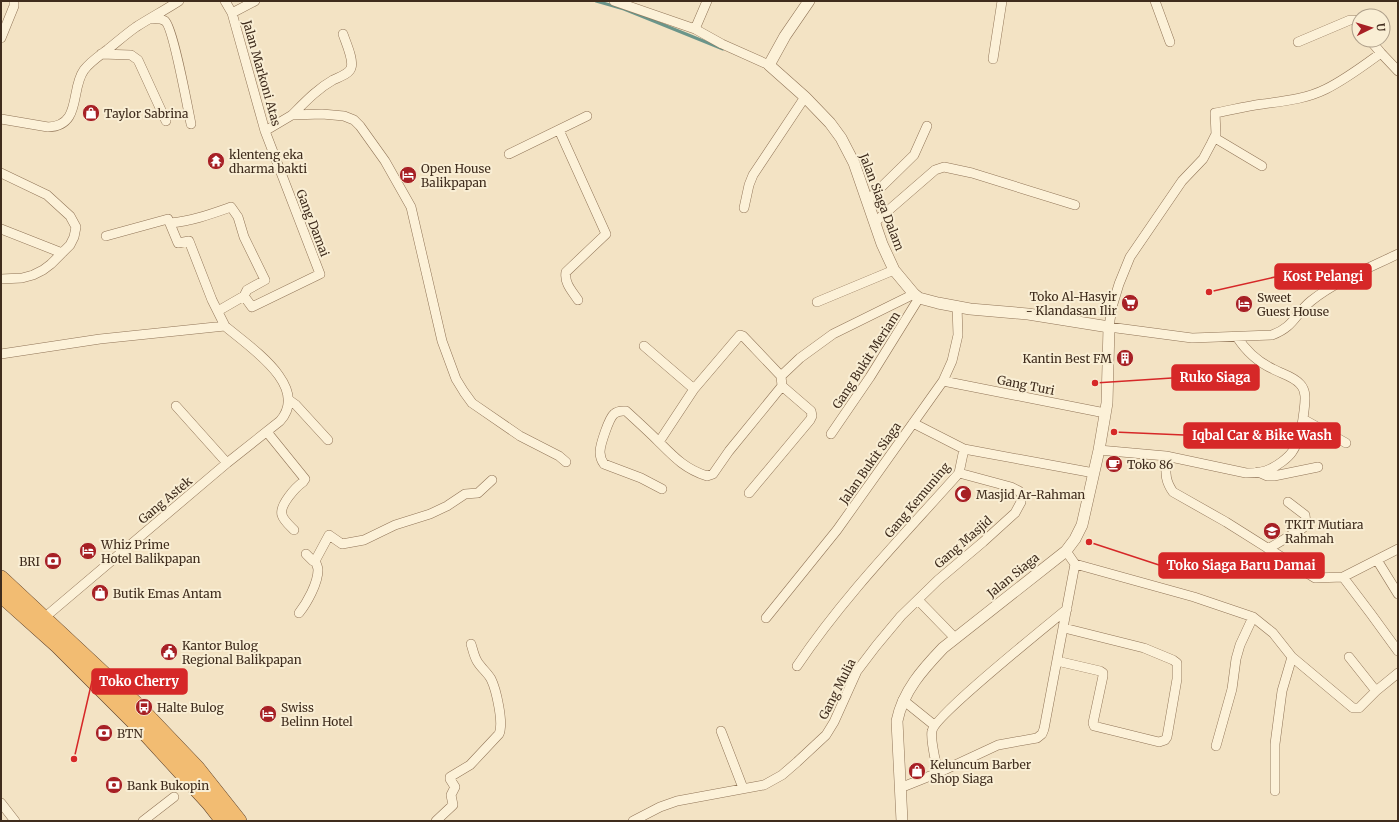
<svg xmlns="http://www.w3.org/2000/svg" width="1399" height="822" font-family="Merriweather,serif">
<rect width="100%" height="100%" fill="#f3e3c4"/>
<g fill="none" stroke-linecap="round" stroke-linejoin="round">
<path stroke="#6b958a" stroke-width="3" d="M 596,1 L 624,9 L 723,49"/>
<defs>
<path id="minor" d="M 614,1 L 695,29 L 722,44 L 769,65
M 1155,1 L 1170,42
M 232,13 L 255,1
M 150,19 C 154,19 161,18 165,21 C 173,27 188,109 191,124
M 695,29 L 707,1
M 1,38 L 14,6 L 14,1
M 1370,40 L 1381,53 L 1398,71
M 1298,42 L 1350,20 L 1355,20 L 1359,26
M 1381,53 C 1363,66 1346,79 1326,89 C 1306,99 1285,101 1263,104 C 1247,106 1231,110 1215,113 L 1216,134 L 1211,144 L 1203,159 L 1182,181 L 1130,257 L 1119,284 L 1112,307 L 1109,327 L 1192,338 L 1272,335 C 1294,327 1295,314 1311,301 C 1336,281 1369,268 1398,254
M 101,54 L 131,55 L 138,60 L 166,121
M 993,59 L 1002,1
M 292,115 C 305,102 317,89 333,80 C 339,77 349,74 351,68 C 354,60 346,43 343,34
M 1,119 L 48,127 C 82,126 70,89 84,70 C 90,62 99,56 107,50 C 117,42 126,34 136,27 C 150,18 165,10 179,1
M 559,130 L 606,234 L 566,272 C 564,283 572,291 578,300
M 265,131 L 292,115 L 322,114 L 344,116 L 354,120 L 360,126 L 385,161 L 411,207 L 442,341 L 456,379 L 464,392 L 472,403 L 520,436 L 559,456 L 566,462
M 1215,138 L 1262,166
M 509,154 L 587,116
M 1,173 L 47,195 L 70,216 L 76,227 L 74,237 L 70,245 L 51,264 L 43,270 L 33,275 L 22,278 L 1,279
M 867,201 L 914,155 L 927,126
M 744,208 L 749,185 L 753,175 L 805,97
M 875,222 L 935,170 L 944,167 L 972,173 L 1075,205
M 170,223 C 192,221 211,214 231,207 L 238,217 L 244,237 L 265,280 L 247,290 L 244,296
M 1,229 L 62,253
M 106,236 L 168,219 L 178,243 L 189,241 L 212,300 L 225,326
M 817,302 L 894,270
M 218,311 L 244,296 L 252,307 L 320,274 L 265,131 L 232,13 L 225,1
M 644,346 L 694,389
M 1,354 L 100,339 L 225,326 C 248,346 311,386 280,421 L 227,463 L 44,618
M 943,381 L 1105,413
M 289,400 L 296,405 L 328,440
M 176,406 L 227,463
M 1303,419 L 1346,443
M 913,423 L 964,449 L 1094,473
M 267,432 L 305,479 L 303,482 C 296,487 279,505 282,515 C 284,521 290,526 294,530
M 831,434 L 870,377 L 919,298
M 659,442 L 694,389 L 740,335 L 743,336 L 781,376
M 1099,450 L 1166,456 L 1246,473 C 1254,473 1263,473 1270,469 C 1277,466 1288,458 1292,452 C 1299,442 1303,422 1304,411 C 1305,402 1307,391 1300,384 C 1293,376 1282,374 1273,369 C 1258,362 1246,351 1237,337
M 1166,456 C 1166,472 1164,479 1173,492 L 1226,522 L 1315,578 L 1343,577 L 1371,614 L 1398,651
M 1258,472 L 1267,476 L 1274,476 L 1318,467
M 662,489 L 641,478 L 604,464 C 601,460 600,457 600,452 C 600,445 609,418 614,414 C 618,410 622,411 626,411 C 637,421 648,431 658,441 C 674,457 685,469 707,476 L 713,474 L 729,451 L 782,386 L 781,376 L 800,358 L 833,334 L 914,294
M 749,493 L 810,420 L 812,416 L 811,411 L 782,386
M 1268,549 L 1303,528 L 1306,523 L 1305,515 L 1288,502
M 1377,560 L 1398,594
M 315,561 L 329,535 L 342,544 L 364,540 L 395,525 L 430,514 L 447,506 L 465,494 L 478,493 L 492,480
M 1075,564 L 1194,597 L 1253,617 L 1273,633 L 1292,657 L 1353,708 L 1359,708 L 1376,691 L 1398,673
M 1343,577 L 1398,549
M 918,600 L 955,638
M 299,613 C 307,603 318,583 318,570 C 318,567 316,563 315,561 L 313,561 L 306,554
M 766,618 L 837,530 L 943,381 L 952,361 L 958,335 L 957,306
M 1349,657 L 1376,691
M 1057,661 L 1100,671 L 1103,673 L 1103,676 L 1093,723 L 1094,726 L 1159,742 L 1165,740 L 1167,737 L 1177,679 L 1177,663 L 1173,660 L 1144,648 L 1064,628
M 797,666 C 844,596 903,536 959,473 L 964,449
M 903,700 L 934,725
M 721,731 L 743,788
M 1216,746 L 1232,689 L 1236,659 L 1240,645 L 1253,617
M 938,773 C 936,763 930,739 932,731 C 934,716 1048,625 1067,609
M 900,788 L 940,772 L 998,745 L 1037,738 L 1042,734 L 1044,729 L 1075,564 L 1066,551
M 1275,791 L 1275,744 L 1282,691 L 1292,657
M 1,803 L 15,821
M 143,821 L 174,797
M 436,821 L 453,805 L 451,795 L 455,787 L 450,779 L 450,777 L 470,765 L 499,734 C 504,723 496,689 491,679 C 487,672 481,668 477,661 C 474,656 473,650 471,644
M 633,821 L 660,807 L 677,801 L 764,785 L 782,775 L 797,762 L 826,735 L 834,722 L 857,671 L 876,646 L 901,616 L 938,580 L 983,542 L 1015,513 L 1021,502 L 1021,494 L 1019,491 L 1011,487 L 959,473"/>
<path id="tertiary" d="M 809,1 L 785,36 L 769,65 L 805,97 L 830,123 L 841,138 L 854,163 L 882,244 L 894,270 L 914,294 L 919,298 L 938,303 L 970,309 L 1028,314 L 1109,327 L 1107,403 L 1099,450 L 1082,525 L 1075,539 L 1066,551 L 943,648 C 923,669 903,691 897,721 L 902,821"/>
<path id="trunk" d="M 1,578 L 136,704 L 197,768 L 239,821
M 1,595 L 58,646 L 146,734 L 209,803 L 223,821"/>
</defs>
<use href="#minor" stroke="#907457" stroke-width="10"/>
<use href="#tertiary" stroke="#907457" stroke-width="12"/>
<use href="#trunk" stroke="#5e422c" stroke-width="16"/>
<use href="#minor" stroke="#fcf1d8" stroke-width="9"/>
<use href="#tertiary" stroke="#fcf1d8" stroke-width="11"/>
<use href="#trunk" stroke="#f2bc72" stroke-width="15"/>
</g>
<defs>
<symbol id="shop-disc" viewBox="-11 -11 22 22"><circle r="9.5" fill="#a72025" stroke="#f9eed4"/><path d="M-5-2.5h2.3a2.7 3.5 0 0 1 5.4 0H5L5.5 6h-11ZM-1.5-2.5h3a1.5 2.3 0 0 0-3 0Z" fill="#fff"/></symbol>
<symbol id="temple-disc" viewBox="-11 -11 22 22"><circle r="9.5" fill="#a72025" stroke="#f9eed4"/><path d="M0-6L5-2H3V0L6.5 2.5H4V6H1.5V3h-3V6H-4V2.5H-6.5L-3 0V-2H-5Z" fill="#fff"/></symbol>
<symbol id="hotel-disc" viewBox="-11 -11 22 22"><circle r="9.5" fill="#a72025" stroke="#f9eed4"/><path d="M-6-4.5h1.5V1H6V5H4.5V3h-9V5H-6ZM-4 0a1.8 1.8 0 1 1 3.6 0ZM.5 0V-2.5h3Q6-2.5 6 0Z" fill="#fff"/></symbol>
<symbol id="supermarket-disc" viewBox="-11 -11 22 22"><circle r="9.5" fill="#a72025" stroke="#f9eed4"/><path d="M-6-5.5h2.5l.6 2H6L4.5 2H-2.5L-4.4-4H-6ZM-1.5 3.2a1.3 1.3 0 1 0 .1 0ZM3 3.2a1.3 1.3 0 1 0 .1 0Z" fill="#fff"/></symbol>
<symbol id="building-disc" viewBox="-11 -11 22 22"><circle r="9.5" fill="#a72025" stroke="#f9eed4"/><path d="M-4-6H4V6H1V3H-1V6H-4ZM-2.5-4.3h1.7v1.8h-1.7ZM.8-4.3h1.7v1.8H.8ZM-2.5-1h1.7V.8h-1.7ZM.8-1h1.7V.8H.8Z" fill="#fff"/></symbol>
<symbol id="cafe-disc" viewBox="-11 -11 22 22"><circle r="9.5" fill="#a72025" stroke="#f9eed4"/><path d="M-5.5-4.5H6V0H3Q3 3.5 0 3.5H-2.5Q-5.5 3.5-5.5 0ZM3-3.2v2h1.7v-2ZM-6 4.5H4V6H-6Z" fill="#fff"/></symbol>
<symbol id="mosque-disc" viewBox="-11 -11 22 22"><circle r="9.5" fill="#a72025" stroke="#f9eed4"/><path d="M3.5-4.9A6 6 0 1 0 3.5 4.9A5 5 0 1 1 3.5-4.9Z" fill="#fff"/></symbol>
<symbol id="school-disc" viewBox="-11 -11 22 22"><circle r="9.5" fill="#a72025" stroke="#f9eed4"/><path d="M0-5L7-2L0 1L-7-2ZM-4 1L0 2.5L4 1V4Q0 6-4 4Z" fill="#fff"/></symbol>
<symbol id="bank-disc" viewBox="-11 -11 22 22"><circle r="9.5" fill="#a72025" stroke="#f9eed4"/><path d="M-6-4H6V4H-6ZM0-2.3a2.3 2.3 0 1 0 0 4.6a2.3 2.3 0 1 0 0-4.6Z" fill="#fff"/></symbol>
<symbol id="civic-disc" viewBox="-11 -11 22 22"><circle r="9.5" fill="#a72025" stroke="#f9eed4"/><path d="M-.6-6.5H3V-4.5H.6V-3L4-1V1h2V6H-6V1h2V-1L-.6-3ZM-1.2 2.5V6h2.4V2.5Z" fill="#fff"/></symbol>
<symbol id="bus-disc" viewBox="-11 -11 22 22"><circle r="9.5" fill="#a72025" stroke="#f9eed4"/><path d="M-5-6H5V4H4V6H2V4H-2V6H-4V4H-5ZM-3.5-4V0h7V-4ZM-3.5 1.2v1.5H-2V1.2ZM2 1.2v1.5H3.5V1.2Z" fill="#fff"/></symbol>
</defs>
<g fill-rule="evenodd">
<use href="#shop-disc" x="81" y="103" width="20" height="20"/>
<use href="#temple-disc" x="206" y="151" width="20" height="20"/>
<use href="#hotel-disc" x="398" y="165" width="20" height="20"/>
<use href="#supermarket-disc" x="1120" y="293" width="20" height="20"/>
<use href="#hotel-disc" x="1234" y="294" width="20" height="20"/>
<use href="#building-disc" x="1115" y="348" width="20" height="20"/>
<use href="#cafe-disc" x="1104" y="454" width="20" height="20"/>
<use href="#mosque-disc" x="953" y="484" width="20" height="20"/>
<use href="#school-disc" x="1262" y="521" width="20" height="20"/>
<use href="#hotel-disc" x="78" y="541" width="20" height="20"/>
<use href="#bank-disc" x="43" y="551" width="20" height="20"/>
<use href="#shop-disc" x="90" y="583" width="20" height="20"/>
<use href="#civic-disc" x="159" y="642" width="20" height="20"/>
<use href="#bus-disc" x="134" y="697" width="20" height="20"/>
<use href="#hotel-disc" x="258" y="704" width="20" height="20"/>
<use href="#bank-disc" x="94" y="723" width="20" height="20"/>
<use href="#shop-disc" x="907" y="761" width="20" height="20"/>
<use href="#bank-disc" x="104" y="775" width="20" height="20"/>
</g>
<g text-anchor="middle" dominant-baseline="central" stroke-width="4" stroke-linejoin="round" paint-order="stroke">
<g font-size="12" fill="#3f2c1d" stroke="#f9eed4">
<text transform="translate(262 73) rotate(74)">Jalan Markoni Atas</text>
<text transform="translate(882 202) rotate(69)">Jalan Siaga Dalam</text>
<text transform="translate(313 223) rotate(69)">Gang Damai</text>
<text transform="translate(866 360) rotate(-57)">Gang Bukit Meriam</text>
<text transform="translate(1026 385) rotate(11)">Gang Turi</text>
<text transform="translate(870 463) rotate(-55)">Jalan Bukit Siaga</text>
<text transform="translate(165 500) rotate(-40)">Gang Astek</text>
<text transform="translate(917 500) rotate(-50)">Gang Kemuning</text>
<text transform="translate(963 542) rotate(-41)">Gang Masjid</text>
<text transform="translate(1013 575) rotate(-39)">Jalan Siaga</text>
<text transform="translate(837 689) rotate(-63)">Gang Mulia</text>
</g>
<g font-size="12" fill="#3f2c1d" stroke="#f9eed4" text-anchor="start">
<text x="104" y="113">Taylor Sabrina</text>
<text x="229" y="154">klenteng eka<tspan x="229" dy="14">dharma bakti</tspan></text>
<text x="421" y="168">Open House<tspan x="421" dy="14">Balikpapan</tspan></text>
<text x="1117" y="296" text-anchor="end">Toko Al-Hasyir<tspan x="1117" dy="14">- Klandasan Ilir</tspan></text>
<text x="1257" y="297">Sweet<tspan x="1257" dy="14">Guest House</tspan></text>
<text x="1112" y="358" text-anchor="end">Kantin Best FM</text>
<text x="1127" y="464">Toko 86</text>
<text x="976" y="494">Masjid Ar-Rahman</text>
<text x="1285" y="524">TKIT Mutiara<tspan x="1285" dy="14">Rahmah</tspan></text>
<text x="101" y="544">Whiz Prime<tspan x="101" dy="14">Hotel Balikpapan</tspan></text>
<text x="40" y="561" text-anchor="end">BRI</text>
<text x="113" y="593">Butik Emas Antam</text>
<text x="182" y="645">Kantor Bulog<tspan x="182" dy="14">Regional Balikpapan</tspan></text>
<text x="157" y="707">Halte Bulog</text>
<text x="281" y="707">Swiss<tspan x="281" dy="14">Belinn Hotel</tspan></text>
<text x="117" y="733">BTN</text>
<text x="930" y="764">Keluncum Barber<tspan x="930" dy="14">Shop Siaga</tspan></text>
<text x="127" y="785">Bank Bukopin</text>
</g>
</g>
<path fill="none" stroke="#d62828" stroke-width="1.5" d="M1209 292L1275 277M1095 383L1172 378M1114 432L1184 435M1089 542L1159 565M74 759L92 681"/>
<g fill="#d62828" stroke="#f9eed4" stroke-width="1.5">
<circle cx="1209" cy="292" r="4"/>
<circle cx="1095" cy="383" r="4"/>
<circle cx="1114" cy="432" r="4"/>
<circle cx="1089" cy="542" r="4"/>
<circle cx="74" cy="759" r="4"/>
</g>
<g fill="#d62828" stroke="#d62828" stroke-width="1.5">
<rect x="1275" y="264" width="96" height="25" rx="4"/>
<rect x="1172" y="365" width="87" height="25" rx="4"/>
<rect x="1184" y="423" width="156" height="25" rx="4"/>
<rect x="1159" y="553" width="165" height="25" rx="4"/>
<rect x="92" y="669" width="95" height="25" rx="4"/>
</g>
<g font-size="13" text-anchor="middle" font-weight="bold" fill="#fff">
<text x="1323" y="281">Kost Pelangi</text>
<text x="1215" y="382">Ruko Siaga</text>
<text x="1262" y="440">Iqbal Car &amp; Bike Wash</text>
<text x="1241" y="570">Toko Siaga Baru Damai</text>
<text x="139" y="686">Toko Cherry</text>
</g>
<rect width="1399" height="822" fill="none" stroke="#3f2c1d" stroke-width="4"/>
<g transform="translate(1371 28) rotate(85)"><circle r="19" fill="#f9eed4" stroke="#afa08b"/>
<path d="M0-3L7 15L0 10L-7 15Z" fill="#a72025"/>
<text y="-6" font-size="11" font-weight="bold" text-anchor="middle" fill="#3f2c1d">U</text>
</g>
</svg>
